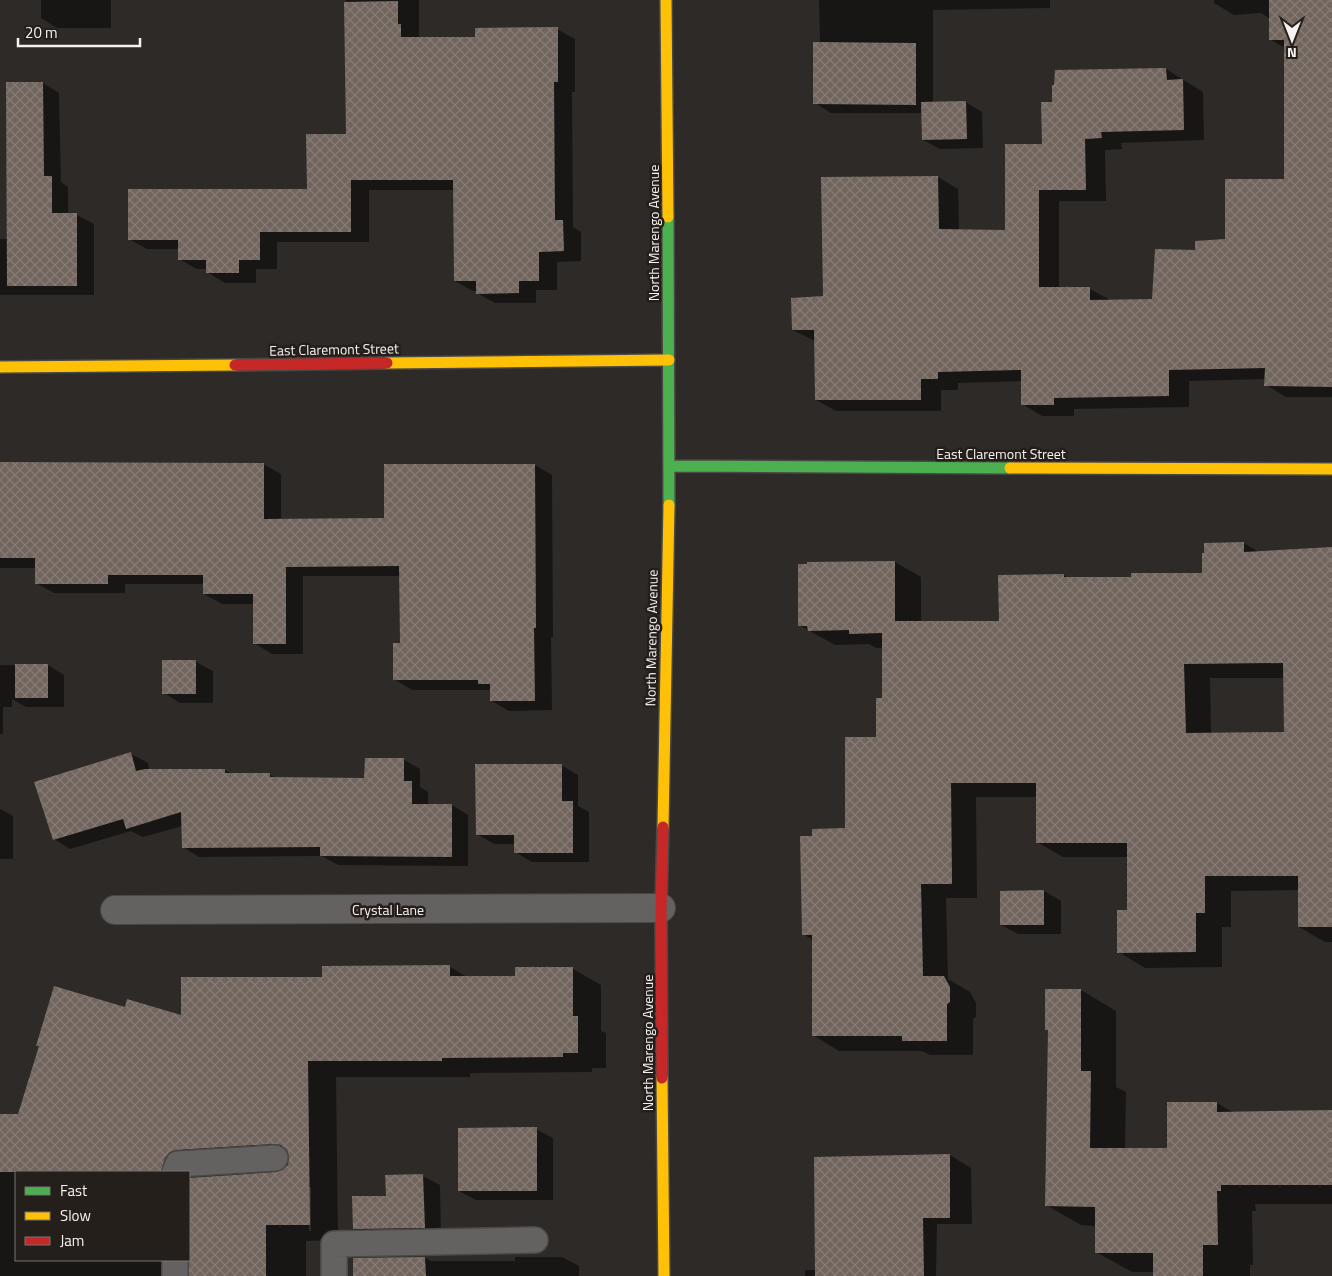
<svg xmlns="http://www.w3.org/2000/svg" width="1332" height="1276" font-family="'Titillium Web',sans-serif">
<defs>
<pattern id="building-cross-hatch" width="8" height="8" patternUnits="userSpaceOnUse" patternTransform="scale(1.25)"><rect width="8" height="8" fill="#71655e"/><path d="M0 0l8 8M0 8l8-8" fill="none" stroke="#867c75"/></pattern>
</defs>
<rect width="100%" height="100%" fill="#2d2a28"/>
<path fill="#0007" fill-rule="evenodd" d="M 41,0 L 111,0 L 111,28 L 57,28 L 41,18 Z
M 346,0 L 419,0 L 419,38 L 476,38 L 557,29 L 575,39 L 575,92 L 572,92 L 573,227 L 581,232 L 581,261 L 557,262 L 557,290 L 536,290 L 536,303 L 495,303 L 477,293 L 477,291 L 473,291 L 455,281 L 455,190 L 369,190 L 369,242 L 277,242 L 277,269 L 256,269 L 256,283 L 225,283 L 207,272 L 207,269 L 197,269 L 179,259 L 179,249 L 147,249 L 129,239 L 308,191 L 348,135 Z
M 819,0 L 1050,0 L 1050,8 L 933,10 L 933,103 L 965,102 L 982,112 L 983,148 L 940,149 L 923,140 L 923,113 L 831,113 L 815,103 L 820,43 Z
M 1214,0 L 1332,0 L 1332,397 L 1286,397 L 1266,385 L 1266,379 L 1189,381 L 1189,407 L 1074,409 L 1074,416 L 1042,416 L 1022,404 L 1022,381 L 958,383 L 958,390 L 941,390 L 941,411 L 836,411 L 816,400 L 815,341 L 793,330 L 938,177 L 958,189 L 959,230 L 1006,232 L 1043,145 L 1053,103 L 1166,69 L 1203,92 L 1204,140 L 1121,143 L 1122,149 L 1105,150 L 1106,201 L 1059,201 L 1059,289 L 1090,289 L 1110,300 L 1153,301 L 1196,251 L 1226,241 L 1285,180 L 1285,48 L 1271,40 L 1270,19 L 1261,13 L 1234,15 L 1214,3 Z
M 43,83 L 59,93 L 61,182 L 68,187 L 68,215 L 77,215 L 94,224 L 94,295 L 0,295 L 0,239 L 8,239 Z
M 0,463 L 263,464 L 281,474 L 281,520 L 385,519 L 535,465 L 552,475 L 553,637 L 551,637 L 552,710 L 509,711 L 492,701 L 492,691 L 490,690 L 412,690 L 394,679 L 401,644 L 400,576 L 303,576 L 303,654 L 272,654 L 254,643 L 254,604 L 222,604 L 204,594 L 204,584 L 125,584 L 125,593 L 54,593 L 36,583 L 36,568 L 0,568 Z
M 1244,543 L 1260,553 L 1332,549 L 1332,942 L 1325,942 L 1299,927 L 1299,890 L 1231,891 L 1231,927 L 1222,927 L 1222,967 L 1145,968 L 1119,952 L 1128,911 L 1128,857 L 1063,857 L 1037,842 L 1037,797 L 976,797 L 977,898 L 946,898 L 948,979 L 970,992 L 976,1003 L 976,1017 L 973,1019 L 973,1055 L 930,1055 L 922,1051 L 839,1051 L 813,1035 L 813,940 L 803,934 L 814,837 L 846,830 L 878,738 L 883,699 L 883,648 L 876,648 L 869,644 L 835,645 L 799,625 L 895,562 L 921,577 L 921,622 L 1000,622 L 1064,575 L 1070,579 L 1133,579 L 1203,574 ZM 1210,678 L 1284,678 L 1285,733 L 1211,734 Z
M 196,662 L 213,671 L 213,703 L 180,703 L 164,693 Z
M 0,665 L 48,665 L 64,675 L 64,707 L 26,707 L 12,699 L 12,707 L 3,707 L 3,734 L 0,734 Z
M 131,754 L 148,763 L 149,770 L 225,770 L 232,774 L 269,774 L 276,778 L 365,780 L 404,760 L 420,769 L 420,787 L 428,792 L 428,805 L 452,805 L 468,815 L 468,866 L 338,865 L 322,856 L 199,857 L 183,847 L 182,826 L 143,837 L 131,831 L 70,849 L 54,839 Z
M 561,765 L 578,775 L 578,806 L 589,812 L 589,862 L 532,862 L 515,852 L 515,844 L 494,844 L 477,834 Z
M 0,809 L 13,816 L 13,859 L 0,859 Z
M 1044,891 L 1061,901 L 1061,934 L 1018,934 L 1001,925 Z
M 450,967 L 469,978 L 517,978 L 573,969 L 601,985 L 601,1031 L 606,1033 L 606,1068 L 592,1068 L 592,1072 L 470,1073 L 470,1077 L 336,1077 L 338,1240 L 306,1241 L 306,1276 L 190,1276 L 163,1260 L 189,1260 L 189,1172 L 16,1172 L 16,1260 L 158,1260 L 186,1276 L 0,1276 L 0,1115 L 19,1115 L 126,1008 L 182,1016 L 324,978 ZM 290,1160 L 289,1165 L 284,1171 L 277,1173 L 192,1179 L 193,1175 L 206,1165 ZM 308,1187 L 311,1187 L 311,1231 L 309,1231 Z
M 1081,990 L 1116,1011 L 1116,1087 L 1126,1092 L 1125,1149 L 1168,1149 L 1168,1103 L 1217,1103 L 1234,1113 L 1332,1111 L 1332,1204 L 1255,1204 L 1256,1211 L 1252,1211 L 1253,1265 L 1250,1265 L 1250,1276 L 1154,1276 L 1154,1272 L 1132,1272 L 1096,1252 L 1096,1226 L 1081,1225 L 1046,1205 L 1049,1031 L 1047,1029 Z
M 536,1129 L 553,1138 L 553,1200 L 476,1200 L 459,1191 Z
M 950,1155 L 971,1168 L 972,1224 L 937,1224 L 936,1276 L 805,1276 L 805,1270 L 816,1270 Z
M 423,1176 L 440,1185 L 441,1237 L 370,1238 L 354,1229 L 387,1197 Z
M 515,1257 L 562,1257 L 579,1266 L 579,1276 L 354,1276 L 425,1258 L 431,1261 L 515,1261 Z"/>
<path fill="url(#building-cross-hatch)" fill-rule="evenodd" d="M 1269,0 L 1332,0 L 1332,387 L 1264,386 L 1265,368 L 1169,370 L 1169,396 L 1054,398 L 1054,405 L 1021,405 L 1021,370 L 938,372 L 938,379 L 921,379 L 921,400 L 815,400 L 814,330 L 792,330 L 791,298 L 823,296 L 821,177 L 938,176 L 939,229 L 1005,230 L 1005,144 L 1042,144 L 1041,102 L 1052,102 L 1052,85 L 1054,85 L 1055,70 L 1166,68 L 1167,80 L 1183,79 L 1184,130 L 1101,132 L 1102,138 L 1085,139 L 1086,190 L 1039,190 L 1039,287 L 1090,287 L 1090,300 L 1152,299 L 1155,249 L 1195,250 L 1195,241 L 1225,239 L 1225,179 L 1284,179 L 1284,40 L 1269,40 Z
M 398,1 L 398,24 L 401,24 L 401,37 L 475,37 L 475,28 L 558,27 L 558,82 L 554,82 L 555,220 L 563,220 L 564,251 L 539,252 L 539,281 L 519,281 L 519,293 L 476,294 L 476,281 L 454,281 L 453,180 L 351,180 L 351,232 L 260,232 L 260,260 L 239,260 L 239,273 L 206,273 L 206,260 L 178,260 L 178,240 L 128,240 L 128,189 L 307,189 L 306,134 L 346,134 L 344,2 Z
M 813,42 L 916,43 L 916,105 L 813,104 Z
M 6,82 L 43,82 L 44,176 L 52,176 L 52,213 L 77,213 L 77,286 L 7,286 Z
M 966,101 L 967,139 L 922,140 L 921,102 Z
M 0,462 L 264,463 L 264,519 L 384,518 L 384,464 L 535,464 L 536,628 L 534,628 L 535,701 L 490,701 L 490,684 L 478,684 L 478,680 L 393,680 L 393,643 L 400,643 L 399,566 L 286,567 L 286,644 L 253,644 L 253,594 L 203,594 L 203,575 L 108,575 L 108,584 L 35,584 L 35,558 L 0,558 Z
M 1244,542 L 1244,552 L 1332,547 L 1332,927 L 1298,927 L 1298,876 L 1205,876 L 1205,913 L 1196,913 L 1196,952 L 1117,953 L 1117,910 L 1127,910 L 1127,843 L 1036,843 L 1036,783 L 951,783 L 952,884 L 921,884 L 923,976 L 944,976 L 950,987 L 950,1002 L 947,1004 L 947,1041 L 902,1041 L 902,1036 L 812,1036 L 812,935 L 802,935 L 800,836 L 812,836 L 812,829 L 845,828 L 845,737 L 876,737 L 876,698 L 882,698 L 882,633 L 849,634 L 849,630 L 808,631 L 807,626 L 798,626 L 798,564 L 807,564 L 807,562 L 895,561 L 895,621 L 999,621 L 998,575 L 1064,574 L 1064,577 L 1131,577 L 1131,573 L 1202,573 L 1202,553 L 1204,553 L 1204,543 ZM 1283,663 L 1284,732 L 1186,733 L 1184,664 Z
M 162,660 L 196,660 L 196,694 L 162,694 Z
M 15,664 L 48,664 L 48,698 L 15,698 Z
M 131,752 L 136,771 L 145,769 L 225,769 L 225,773 L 270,773 L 270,777 L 364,778 L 365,758 L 404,758 L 404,781 L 412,781 L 412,804 L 452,804 L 452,857 L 320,856 L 320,847 L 182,848 L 181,812 L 126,829 L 123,819 L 53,840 L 34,782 Z
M 475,764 L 562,764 L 562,801 L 573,801 L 573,853 L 514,853 L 514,835 L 476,835 Z
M 1044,890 L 1044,925 L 1000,925 L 1000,891 Z
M 450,965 L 450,976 L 515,976 L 515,967 L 573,967 L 573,1016 L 578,1016 L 578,1053 L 563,1053 L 563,1057 L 442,1058 L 442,1061 L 308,1061 L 310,1225 L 266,1225 L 266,1276 L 189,1276 L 189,1178 L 276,1172 L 282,1170 L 288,1165 L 289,1158 L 287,1150 L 281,1145 L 274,1144 L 177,1150 L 170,1152 L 165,1158 L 161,1172 L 0,1172 L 0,1114 L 18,1114 L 39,1046 L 36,1046 L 54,986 L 125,1007 L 127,999 L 181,1015 L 181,977 L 322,977 L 322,966 Z
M 1045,989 L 1081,989 L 1081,1071 L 1091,1071 L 1090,1148 L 1167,1148 L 1167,1102 L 1217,1102 L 1217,1112 L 1332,1110 L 1332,1185 L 1221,1185 L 1221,1191 L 1217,1191 L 1218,1245 L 1203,1245 L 1203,1276 L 1153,1276 L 1153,1253 L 1095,1253 L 1095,1207 L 1045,1206 L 1048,1030 L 1045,1030 Z
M 537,1127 L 537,1191 L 458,1191 L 458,1128 Z
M 950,1154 L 950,1218 L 923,1218 L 924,1276 L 815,1276 L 814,1157 Z
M 423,1174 L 425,1228 L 353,1229 L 352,1196 L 386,1196 L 385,1175 Z
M 425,1257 L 426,1276 L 353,1276 L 353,1258 Z"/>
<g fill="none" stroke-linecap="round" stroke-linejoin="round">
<defs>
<path id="lane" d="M 175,1172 L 178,1164 L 275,1158
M 175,1260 L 175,1276
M 334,1276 L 334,1244 L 535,1240"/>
<path id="street" d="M 115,910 L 661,908"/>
<path id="fast" d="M 668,217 L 669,505
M 670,466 L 1010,468"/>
<path id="slow" d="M 666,0 L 668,217
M 387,363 L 669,360
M 0,367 L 235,365
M 1010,468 L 1332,469
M 663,827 L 669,505
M 662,1078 L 664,1276"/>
<path id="jam" d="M 235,365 L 387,363
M 662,1078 L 661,908 L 663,827"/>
</defs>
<use href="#lane" stroke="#4a4846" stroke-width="28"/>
<use href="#street" stroke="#4a4846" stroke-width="30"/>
<use href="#fast" stroke="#4a4846" stroke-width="14"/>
<use href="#slow" stroke="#4a4846" stroke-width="14"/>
<use href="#jam" stroke="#4a4846" stroke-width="14"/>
<use href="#lane" stroke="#646261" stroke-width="25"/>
<use href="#street" stroke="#646261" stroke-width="28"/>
<use href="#fast" stroke="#4caf50" stroke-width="11"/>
<use href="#slow" stroke="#ffc107" stroke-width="11"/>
<use href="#jam" stroke="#c62828" stroke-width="11"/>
</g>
<g text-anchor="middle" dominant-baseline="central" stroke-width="5" stroke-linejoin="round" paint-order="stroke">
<g font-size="14" fill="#f7f2f0" stroke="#251f1c">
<text transform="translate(653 233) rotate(-90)">North Marengo Avenue</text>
<text transform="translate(334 349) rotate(-1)">East Claremont Street</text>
<text x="1001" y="453">East Claremont Street</text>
<text transform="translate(651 638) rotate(-89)">North Marengo Avenue</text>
<text x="388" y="909">Crystal Lane</text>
<text transform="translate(647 1043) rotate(-90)">North Marengo Avenue</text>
</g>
</g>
<rect x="15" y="1171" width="175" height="90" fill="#251f1c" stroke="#797371"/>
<rect x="25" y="1187" width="25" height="8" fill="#4caf50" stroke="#797371"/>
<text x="60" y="1196" font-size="15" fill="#f7f2f0">Fast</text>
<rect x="25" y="1212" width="25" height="8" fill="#ffc107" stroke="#797371"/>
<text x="60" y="1221" font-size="15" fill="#f7f2f0">Slow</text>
<rect x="25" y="1237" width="25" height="8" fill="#c62828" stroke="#797371"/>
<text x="60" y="1246" font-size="15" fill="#f7f2f0">Jam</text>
<g transform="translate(1292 40) rotate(180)" stroke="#251f1c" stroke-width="4" paint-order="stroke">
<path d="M0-4L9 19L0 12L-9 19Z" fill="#f7f2f0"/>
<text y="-8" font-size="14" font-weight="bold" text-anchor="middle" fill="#f7f2f0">N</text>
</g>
<path d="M18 38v8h122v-8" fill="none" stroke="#f7f2f0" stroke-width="2.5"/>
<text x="25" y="38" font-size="15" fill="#f7f2f0" stroke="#251f1c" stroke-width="4" paint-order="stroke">20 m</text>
</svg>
